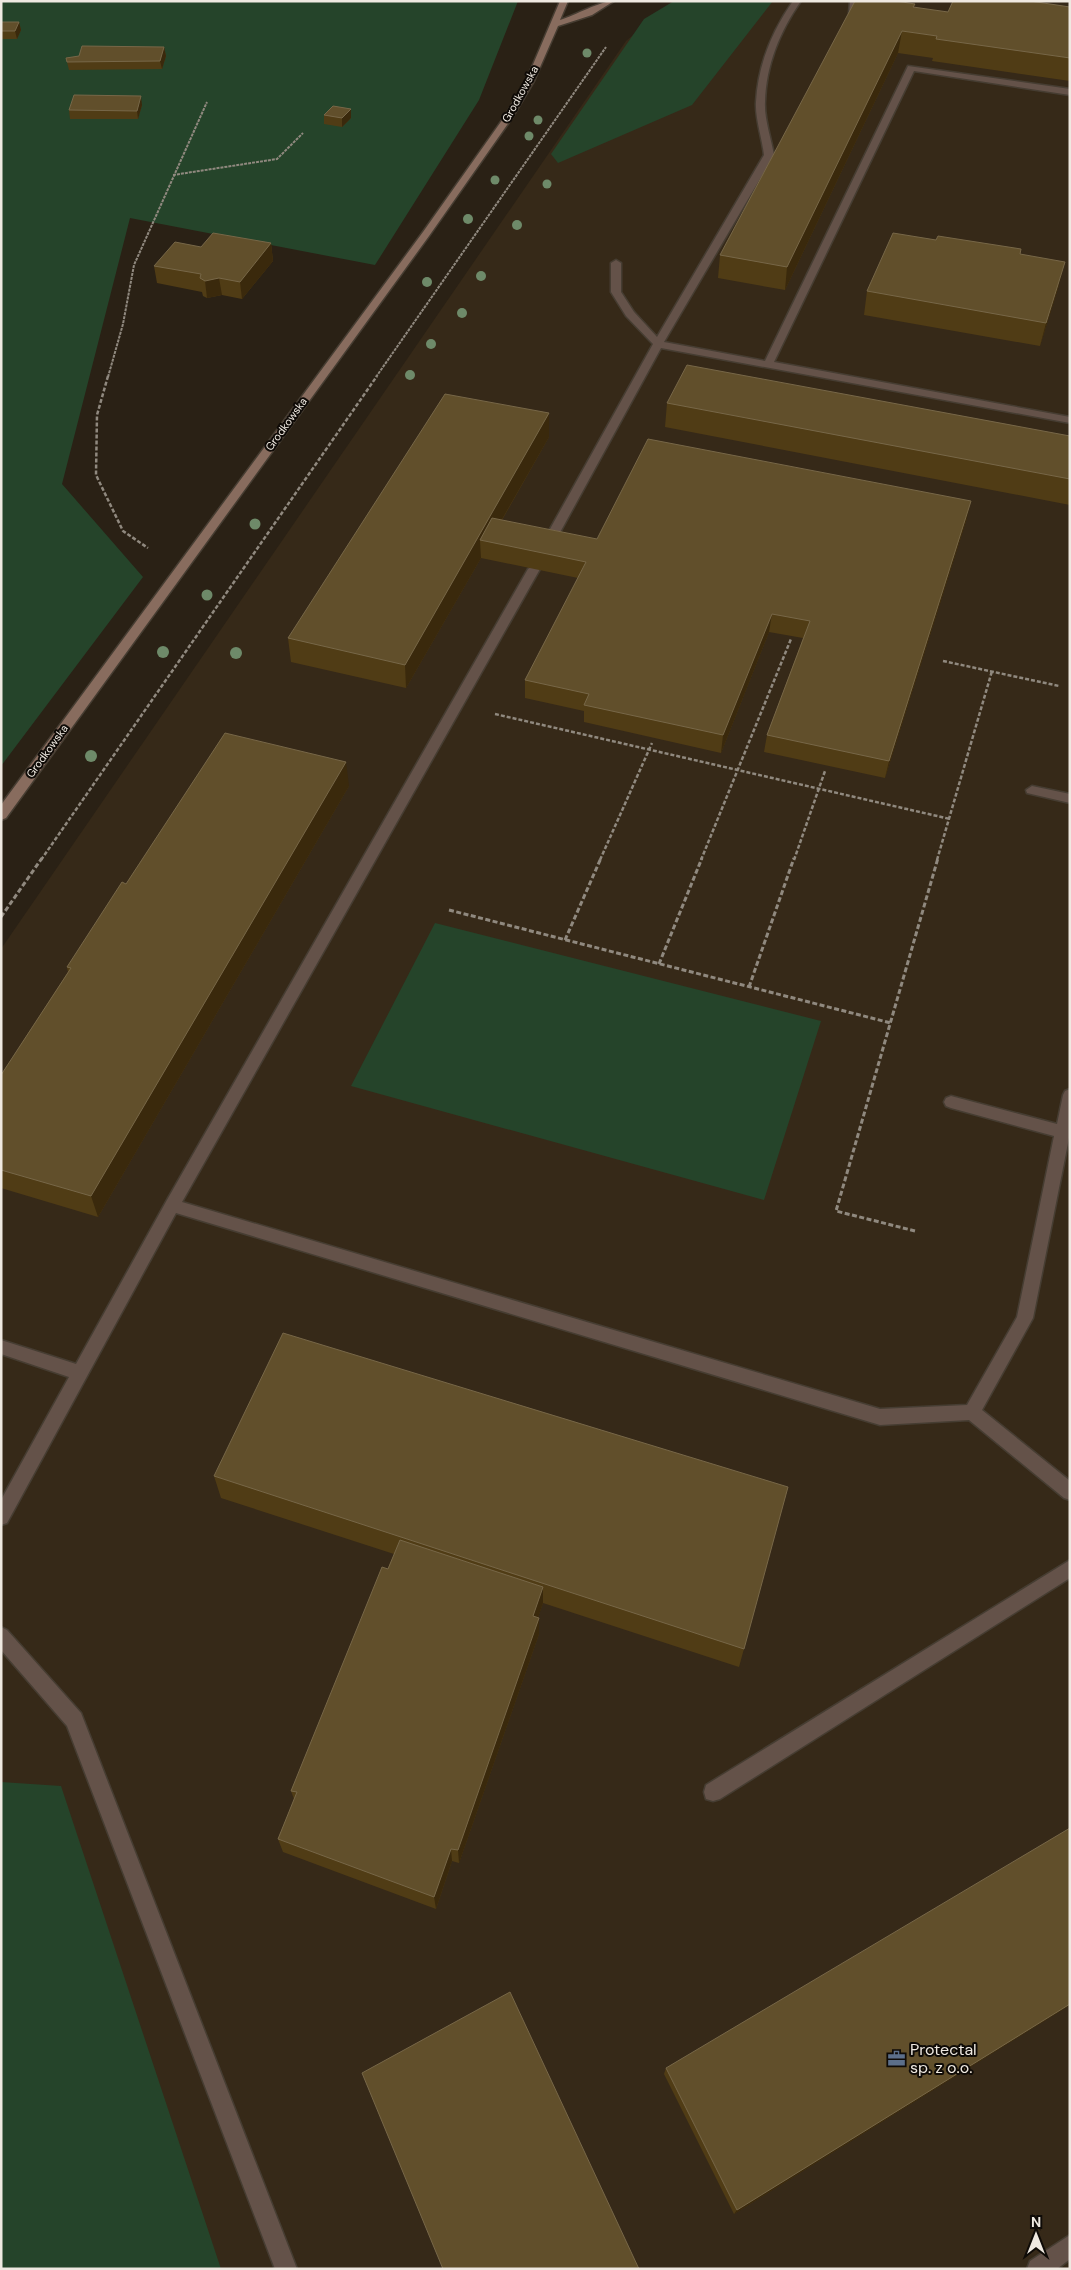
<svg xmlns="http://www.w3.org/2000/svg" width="1071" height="2270" font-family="'DM Sans',sans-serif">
<rect width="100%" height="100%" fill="#2a2115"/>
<path fill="#362918" d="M 673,1 L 1070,1 L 1070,2269 L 1,2269 L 1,949 L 626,41 Z"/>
<path fill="#25442a" d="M 1,1 L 518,1 L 479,100 L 375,265 L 130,218 L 62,484 L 143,577 L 1,766 Z
M 674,1 L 773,1 L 692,105 L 558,163 L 551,154 L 644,19 Z
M 435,923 L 821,1021 L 764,1200 L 351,1086 Z
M 1,1782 L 61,1786 L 221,2269 L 1,2269 Z"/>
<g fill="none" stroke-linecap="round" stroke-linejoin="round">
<defs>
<path id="service" d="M 793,1 L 801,1 C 780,31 766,65 765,102 C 764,118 771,138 774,155 L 664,342 L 765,361 L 908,66 L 1070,89 L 1070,95 L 914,71 L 774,362 L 1070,417 L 1070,423 L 661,348 L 552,547 L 550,549 L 542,549 L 540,547 L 653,344 L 626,316 L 611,292 L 611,263 L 616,260 L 621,263 L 621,292 L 634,312 L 657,337 L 764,155 C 762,138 755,118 756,102 C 758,65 772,31 793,1 Z
M 850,1 L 858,1 L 856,9 L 870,13 L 866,15 L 849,13 Z
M 534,565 L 540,569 L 182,1202 L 880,1409 L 967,1405 L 1017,1317 L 1054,1136 L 951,1108 L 946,1106 L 944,1102 L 946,1098 L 951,1096 L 1057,1124 L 1063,1095 L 1065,1091 L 1070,1089 L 1070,1133 L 1033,1318 L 982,1410 L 1070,1481 L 1070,1500 L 1064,1498 L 969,1420 L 880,1425 L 176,1213 L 7,1523 L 1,1525 L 1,1500 L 69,1377 L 1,1354 L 1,1340 L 76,1364 L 167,1200 L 528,569 Z
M 1032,786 L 1070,794 L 1070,803 L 1027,793 L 1026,790 Z
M 1070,1560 L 1070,1578 L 720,1799 L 713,1801 L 706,1799 L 704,1792 L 706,1785 Z
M 1,1627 L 7,1630 L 81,1713 L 297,2269 L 275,2269 L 67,1726 L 1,1650 Z
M 1070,2235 L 1070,2259 L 1057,2269 L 1027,2269 L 1030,2261 Z"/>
<path id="secondary" d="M 560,1 L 568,1 L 560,20 C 576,15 600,1 614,1 L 592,15 L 558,26 L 534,81 L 512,118 L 429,236 L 6,818 L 1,820 L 1,805 L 423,232 L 505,116 L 526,81 Z"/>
</defs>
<use href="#service" stroke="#463d32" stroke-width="3"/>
<use href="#secondary" stroke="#463d32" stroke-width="3"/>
<path stroke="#90897f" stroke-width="2" stroke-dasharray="3 1" stroke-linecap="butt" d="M 173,175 L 277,159 L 303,133
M 108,377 L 123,324 L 134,265 L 207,102
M 376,377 L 606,47"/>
<path stroke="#90897f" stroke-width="2.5" stroke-dasharray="4 2" stroke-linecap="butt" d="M 108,376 L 97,415 L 96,475 L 123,531 L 148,548
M 943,661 L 1059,686
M 495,714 L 950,819
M 41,860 L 377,376
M 600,860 L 652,743
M 701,860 L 791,639
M 794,860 L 825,771
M 937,860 L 992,671"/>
<path stroke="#90897f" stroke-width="3" stroke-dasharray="5 2.5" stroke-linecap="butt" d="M 449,910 L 891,1023
M 1,917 L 42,858
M 565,940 L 601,858
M 659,964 L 702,858
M 749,987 L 794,858
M 915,1231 L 836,1211 L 938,858"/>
<use href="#service" fill="#645249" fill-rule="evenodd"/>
<use href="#secondary" fill="#886c5e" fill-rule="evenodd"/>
</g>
<g fill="#6e8a69">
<circle cx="587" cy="53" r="4.5"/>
<circle cx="538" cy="120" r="4.5"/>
<circle cx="529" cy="136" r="4.5"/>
<circle cx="495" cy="180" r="4.5"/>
<circle cx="547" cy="184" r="4.5"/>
<circle cx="468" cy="219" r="5"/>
<circle cx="517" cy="225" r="5"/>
<circle cx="481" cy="276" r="5"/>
<circle cx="427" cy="282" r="5"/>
<circle cx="462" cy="313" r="5"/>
<circle cx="431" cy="344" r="5"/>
<circle cx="410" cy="375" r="5"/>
<circle cx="255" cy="524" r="5.5"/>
<circle cx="207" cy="595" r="5.5"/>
<circle cx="163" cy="652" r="6"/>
<circle cx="236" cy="653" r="6"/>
<circle cx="91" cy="756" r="6"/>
</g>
<path fill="#503c15" d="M 915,4 L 914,8 L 948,12 L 1070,7 L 1070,81 L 932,61 L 933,58 L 898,53 L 785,290 L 718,278 L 720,255 Z
M 1,22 L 19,22 L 21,30 L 17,39 L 1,39 Z
M 164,47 L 166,56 L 162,69 L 69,70 L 66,58 Z
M 142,105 L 138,119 L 70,119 L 69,110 Z
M 351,109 L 351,118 L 342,127 L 324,124 L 324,115 Z
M 271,243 L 273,261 L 242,299 L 222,295 L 207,298 L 203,296 L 202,292 L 157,283 L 154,266 L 201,247 Z
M 1020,254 L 1059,285 L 1040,346 L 864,315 L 867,291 Z
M 667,403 L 1070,436 L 1070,505 L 665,427 Z
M 549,413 L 549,437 L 502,520 L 597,539 L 967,518 L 885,778 L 764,752 L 767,735 L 803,638 L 769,632 L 721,753 L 584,722 L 584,711 L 525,698 L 525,680 L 578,578 L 481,558 L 406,688 L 291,662 L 288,638 Z
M 349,786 L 98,1217 L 1,1188 L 1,1075 L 68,972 L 67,967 L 126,884 Z
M 214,1476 L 788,1487 L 739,1667 L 543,1603 L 538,1617 L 539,1634 L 459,1863 L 452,1861 L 436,1909 L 283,1852 L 278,1839 L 294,1799 L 291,1791 L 394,1554 L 221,1498 Z
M 1070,2005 L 734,2214 L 664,2074 L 666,2068 Z"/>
<path fill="#3a290c" d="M 19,22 L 21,30 L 17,39 L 15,31 Z
M 902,31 L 898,53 L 785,290 L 787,267 Z
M 164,47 L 166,56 L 162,69 L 160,61 Z
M 141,96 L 142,105 L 138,119 L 137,111 Z
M 351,109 L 351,118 L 342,127 L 342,118 Z
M 271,243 L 273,261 L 242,299 L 240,282 Z
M 1065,262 L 1059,285 L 1040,346 L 1046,323 Z
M 219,278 L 222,295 L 207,298 L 205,281 Z
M 549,413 L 549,437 L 489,542 L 480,540 L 481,558 L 406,688 L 405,665 Z
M 971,501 L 967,518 L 885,778 L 889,761 Z
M 772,614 L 769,632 L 721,753 L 723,735 Z
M 346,762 L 349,786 L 98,1217 L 91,1196 Z
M 543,1587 L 543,1603 L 533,1632 L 533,1616 Z
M 539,1618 L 539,1634 L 459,1863 L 458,1850 Z
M 451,1849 L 452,1861 L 436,1909 L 434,1897 Z
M 1070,2004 L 1070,2005 L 734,2214 L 737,2210 Z"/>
<path fill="#614f2b" stroke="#776748" d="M 855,1 L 896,1 L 915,4 L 913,7 L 948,12 L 953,1 L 1030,1 L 1070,7 L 1070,58 L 936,39 L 937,36 L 902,31 L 787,267 L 720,255 Z
M 1,22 L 19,22 L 15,31 L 1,31 Z
M 82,46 L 164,47 L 160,61 L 67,62 L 66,58 L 79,56 Z
M 74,95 L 141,96 L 137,111 L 69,110 Z
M 333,106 L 351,109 L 342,118 L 324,115 Z
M 213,233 L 271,243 L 240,282 L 219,278 L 205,281 L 200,278 L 201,274 L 154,266 L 175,242 L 201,247 Z
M 893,233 L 936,240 L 938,236 L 1021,249 L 1020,254 L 1065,262 L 1046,323 L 867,291 Z
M 687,365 L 1070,436 L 1070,479 L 667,403 Z
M 445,394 L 549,413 L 405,665 L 288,638 Z
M 648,439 L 971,501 L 889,761 L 767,735 L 810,621 L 772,614 L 723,735 L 584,705 L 589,694 L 525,680 L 586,562 L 480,540 L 492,518 L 597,539 Z
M 225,733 L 346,762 L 91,1196 L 1,1170 L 1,1075 L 71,968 L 67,967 L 122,882 L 126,884 Z
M 283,1333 L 788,1487 L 744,1649 L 214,1476 Z
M 400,1540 L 543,1587 L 533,1616 L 539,1618 L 458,1850 L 451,1849 L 434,1897 L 278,1839 L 297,1792 L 291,1791 L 382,1567 L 388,1569 Z
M 1070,1828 L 1070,2004 L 737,2210 L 666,2068 Z
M 510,1992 L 639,2269 L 443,2269 L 362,2073 Z"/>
<defs>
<symbol id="office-bare" viewBox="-9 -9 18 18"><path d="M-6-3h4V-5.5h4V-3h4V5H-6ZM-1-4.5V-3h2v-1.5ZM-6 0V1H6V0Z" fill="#5c6f8a" stroke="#0f0b07" stroke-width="2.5" paint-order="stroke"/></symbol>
</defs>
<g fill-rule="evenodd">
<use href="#office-bare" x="884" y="2046" width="25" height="25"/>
</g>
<g text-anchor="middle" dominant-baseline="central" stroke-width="4" stroke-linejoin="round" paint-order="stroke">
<g font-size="11" fill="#efe9e1" stroke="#0f0b07">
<text transform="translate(520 94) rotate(-61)">Grodkowska</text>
<text transform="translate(286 424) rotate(-54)">Grodkowska</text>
<text transform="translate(47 751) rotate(-54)">Grodkowska</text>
</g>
<g font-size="16" fill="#efe9e1" stroke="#0f0b07" text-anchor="start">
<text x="910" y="2049">Protectal<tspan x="910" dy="18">sp. z o.o.</tspan></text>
</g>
</g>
<rect width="1071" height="2270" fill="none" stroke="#efe9e1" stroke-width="5"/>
<g transform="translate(1036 2235)" stroke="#0f0b07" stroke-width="4" paint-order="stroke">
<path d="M0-4L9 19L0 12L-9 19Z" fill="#efe9e1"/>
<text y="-8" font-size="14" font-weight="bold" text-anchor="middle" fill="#efe9e1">N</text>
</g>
</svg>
